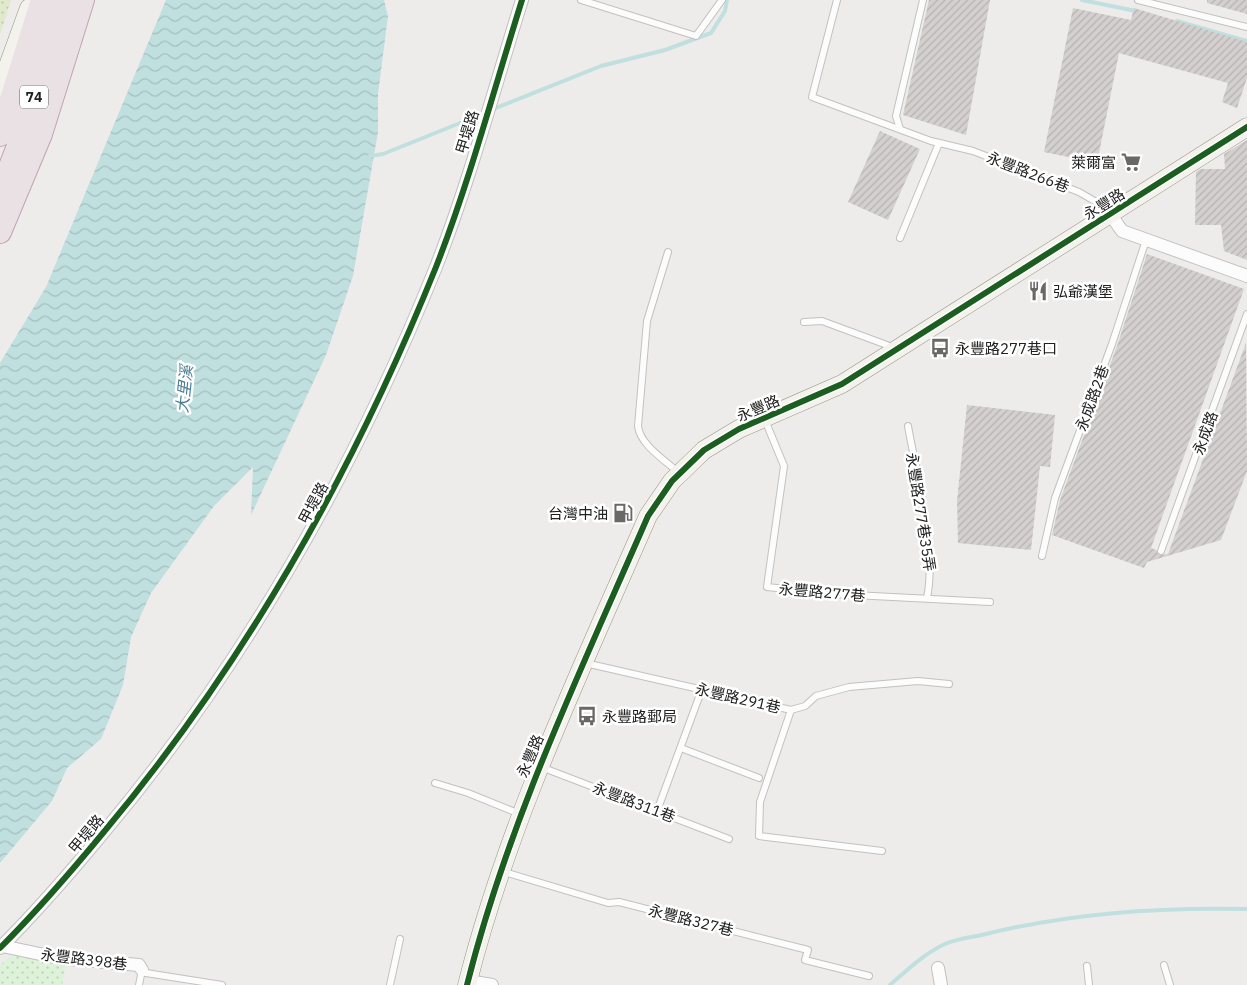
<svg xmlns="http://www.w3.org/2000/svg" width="1247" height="985" font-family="'IBM Plex Sans','Noto Sans TC',sans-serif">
<defs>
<pattern id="grass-dots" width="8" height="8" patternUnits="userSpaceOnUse" patternTransform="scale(1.25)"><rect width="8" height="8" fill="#e1e9cc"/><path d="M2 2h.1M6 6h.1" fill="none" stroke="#c1c8af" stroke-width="1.8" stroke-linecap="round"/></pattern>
<pattern id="park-dots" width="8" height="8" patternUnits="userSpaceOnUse" patternTransform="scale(1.25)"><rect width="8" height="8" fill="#ddf2d8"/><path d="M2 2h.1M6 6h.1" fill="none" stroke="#bdcfb9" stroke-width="1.8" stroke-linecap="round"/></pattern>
<pattern id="water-waves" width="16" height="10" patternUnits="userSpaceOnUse" patternTransform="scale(1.25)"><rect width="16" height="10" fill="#c0dfdf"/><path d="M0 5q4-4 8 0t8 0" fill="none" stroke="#a5bfbf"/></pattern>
<pattern id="building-hatch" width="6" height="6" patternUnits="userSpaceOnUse" patternTransform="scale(1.25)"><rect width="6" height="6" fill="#d3d0cf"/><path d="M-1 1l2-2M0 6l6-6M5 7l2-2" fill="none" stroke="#b5b2b1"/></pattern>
</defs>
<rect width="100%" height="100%" fill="#eeecea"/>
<path fill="url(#grass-dots)" d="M 0,0 L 11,0 L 0,35 Z"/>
<path fill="url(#park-dots)" d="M 15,953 L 66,963 L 62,985 L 0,985 L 0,965 Z"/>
<path fill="url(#water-waves)" d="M 166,0 L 384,0 L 388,16 L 378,94 L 378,132 L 353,276 L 326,355 L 251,515 L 253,467 L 214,506 L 151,593 L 131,637 L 123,685 L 101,739 L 67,768 L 52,801 L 0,863 L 0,363 L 46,287 Z"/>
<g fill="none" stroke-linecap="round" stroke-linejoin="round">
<path stroke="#c0dfdf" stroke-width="4" d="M 1082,0 L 1136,11
M 1177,21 L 1247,41
M 491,110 L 601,66 L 665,50 L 711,33 L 725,11 L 727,0
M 370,156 L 383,154 L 485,113
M 890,985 C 907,970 925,953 945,944 C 958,938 976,937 990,933 C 1073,913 1162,907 1247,909"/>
</g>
<path fill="url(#building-hatch)" d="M 929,0 L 990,0 L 966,135 L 903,115 Z
M 1207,0 L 1247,0 L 1247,14 L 1207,3 Z
M 1073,8 L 1131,20 L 1134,8 L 1247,42 L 1247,78 L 1237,108 L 1222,102 L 1228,83 L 1119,53 L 1097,163 L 1044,152 Z
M 880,131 L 920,149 L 888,220 L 848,202 Z
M 1247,140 L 1247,260 L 1224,251 L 1221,225 L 1195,225 L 1196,172 L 1200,169 L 1225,169 L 1224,154 Z
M 1147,254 L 1244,289 L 1151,548 L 1156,550 L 1159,555 L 1168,554 L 1246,343 L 1247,471 L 1221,540 L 1147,562 L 1144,568 L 1052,535 L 1060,500 L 1117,346 Z
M 967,405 L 1055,415 L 1050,467 L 1040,466 L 1031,550 L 958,543 L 957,501 Z"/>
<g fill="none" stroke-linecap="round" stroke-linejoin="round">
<defs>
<path id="lane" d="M 581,0 L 696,36 L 722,0
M 837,0 L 812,97 L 931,141 L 973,151 L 1079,192 L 1098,203 L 1110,214
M 1138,0 L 1247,27
M 900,129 L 896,116 L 923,0
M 900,238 L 939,143
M 668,252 L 647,321 L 638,426 C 640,445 665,460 679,473
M 804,322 L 822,321 L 895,348
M 765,420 L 784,466 L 767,587 L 834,594 L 990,602
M 908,426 C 917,478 937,548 927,598
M 1161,551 L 1247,314
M 1042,556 L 1055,498 L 1112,344 L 1146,240
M 585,663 L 791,710 L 805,706 L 816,696 L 849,687 L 918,681 L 949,684
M 791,710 L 760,802 L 759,836 L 882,851
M 681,748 L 759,778
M 541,767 L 729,839
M 435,783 L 468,793 L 520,814
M 657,811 L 702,689
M 501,871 L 608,903 L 619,902 L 808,950 L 805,960 L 869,976
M 1164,965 L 1170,985
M 1087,966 L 1089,985
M 139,985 L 142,970 L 146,973 L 222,985
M 390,985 L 400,939"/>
<path id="street" d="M 1111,215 L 1122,231 L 1247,276
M 2,946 L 59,958 L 139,965 L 142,970
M 0,948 C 37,911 70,873 103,833 C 246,663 353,473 436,267 C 470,180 494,89 522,0
M 938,968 L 941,985
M 468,981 L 492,985"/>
<path id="secondary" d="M 0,88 L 29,8
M 467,985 C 508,822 581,670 648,516 L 672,481 L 704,450 L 739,429 L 842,384 L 1247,127"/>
<path id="highway" d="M 0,135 L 42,0
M 0,193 L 24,130 L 64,0
M 0,232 L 41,134 L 83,0"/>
</defs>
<use href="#lane" stroke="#c2c1c0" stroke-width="8"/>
<use href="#street" stroke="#c2c1c0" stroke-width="14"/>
<use href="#secondary" stroke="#989683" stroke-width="19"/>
<use href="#highway" stroke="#c1a3b1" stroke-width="24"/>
<use href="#lane" stroke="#fcfcfc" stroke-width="6"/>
<use href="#street" stroke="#fcfcfc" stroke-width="12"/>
<use href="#secondary" stroke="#f3f2ed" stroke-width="18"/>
<use href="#highway" stroke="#eae1e4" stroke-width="22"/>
<defs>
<path id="cycleway" d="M 0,948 C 37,911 70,873 103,833 C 246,663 353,473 436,267 C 470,180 494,89 522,0
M 467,985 C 508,822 581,670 648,516 L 672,481 L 704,450 L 739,429 L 842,384 L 1247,127"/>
</defs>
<use href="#cycleway" stroke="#fff" stroke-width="9"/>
<use href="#cycleway" stroke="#1b5e20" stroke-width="6"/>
</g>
<defs>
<symbol id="supermarket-bare" viewBox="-9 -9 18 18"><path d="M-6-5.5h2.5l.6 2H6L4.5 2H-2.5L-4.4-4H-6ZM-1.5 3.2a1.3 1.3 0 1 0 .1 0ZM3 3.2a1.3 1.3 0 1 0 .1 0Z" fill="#696867" stroke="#fff" stroke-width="2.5" paint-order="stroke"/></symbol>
<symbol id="restaurant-bare" viewBox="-9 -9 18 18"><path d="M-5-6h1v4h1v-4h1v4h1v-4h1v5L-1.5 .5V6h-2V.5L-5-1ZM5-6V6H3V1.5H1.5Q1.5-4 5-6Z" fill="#696867" stroke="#fff" stroke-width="2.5" paint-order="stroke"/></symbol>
<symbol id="bus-bare" viewBox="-9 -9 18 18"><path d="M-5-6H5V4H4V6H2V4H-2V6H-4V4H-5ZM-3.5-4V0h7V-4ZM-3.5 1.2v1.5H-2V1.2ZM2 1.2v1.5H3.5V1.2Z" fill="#696867" stroke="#fff" stroke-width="2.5" paint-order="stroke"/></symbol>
<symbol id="fuel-bare" viewBox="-9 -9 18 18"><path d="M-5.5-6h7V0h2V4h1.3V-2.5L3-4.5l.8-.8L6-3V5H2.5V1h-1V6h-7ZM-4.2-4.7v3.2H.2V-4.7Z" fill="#696867" stroke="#fff" stroke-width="2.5" paint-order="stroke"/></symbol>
</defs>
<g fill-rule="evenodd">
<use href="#supermarket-bare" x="1117" y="148" width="28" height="28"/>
<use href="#restaurant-bare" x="1024" y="277" width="28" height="28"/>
<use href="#bus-bare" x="926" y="334" width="28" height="28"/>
<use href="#fuel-bare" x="609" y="499" width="28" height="28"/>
<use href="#bus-bare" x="573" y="702" width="28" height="28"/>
</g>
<g text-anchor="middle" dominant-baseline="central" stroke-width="5" stroke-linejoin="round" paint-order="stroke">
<rect fill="#fff" stroke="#646464" stroke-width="1" x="20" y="85.5" width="28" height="23" rx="4"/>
<g font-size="14" font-weight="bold" fill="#212121">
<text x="34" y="97">74</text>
</g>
<g font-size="15" fill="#212121" stroke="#fff">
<text transform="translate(467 132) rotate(-73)">甲堤路</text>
<text transform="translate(1028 172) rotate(21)">永豐路266巷</text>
<text transform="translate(1104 204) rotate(-32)">永豐路</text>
<text transform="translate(1092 398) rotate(-70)">永成路2巷</text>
<text transform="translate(758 408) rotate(-23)">永豐路</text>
<text transform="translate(1205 433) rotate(-70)">永成路</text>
<text transform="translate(313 503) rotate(-62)">甲堤路</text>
<text transform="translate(921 512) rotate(81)">永豐路277巷35弄</text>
<text transform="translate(822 592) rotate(5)">永豐路277巷</text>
<text transform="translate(738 698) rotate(13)">永豐路291巷</text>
<text transform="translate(530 756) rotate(-67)">永豐路</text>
<text transform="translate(634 802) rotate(21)">永豐路311巷</text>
<text transform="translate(86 834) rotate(-50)">甲堤路</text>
<text transform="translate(691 920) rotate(14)">永豐路327巷</text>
<text transform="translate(84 959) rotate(7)">永豐路398巷</text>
</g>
<g font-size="15" fill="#212121" stroke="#fff" text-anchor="start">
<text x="1116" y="162" text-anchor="end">萊爾富</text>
<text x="1053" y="291">弘爺漢堡</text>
<text x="955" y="348">永豐路277巷口</text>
<text x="608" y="513" text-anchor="end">台灣中油</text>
<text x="602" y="716">永豐路郵局</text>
</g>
<g font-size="16" font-style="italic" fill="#497c93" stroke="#fff">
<text transform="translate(184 389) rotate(-84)">大里溪</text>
</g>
</g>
</svg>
